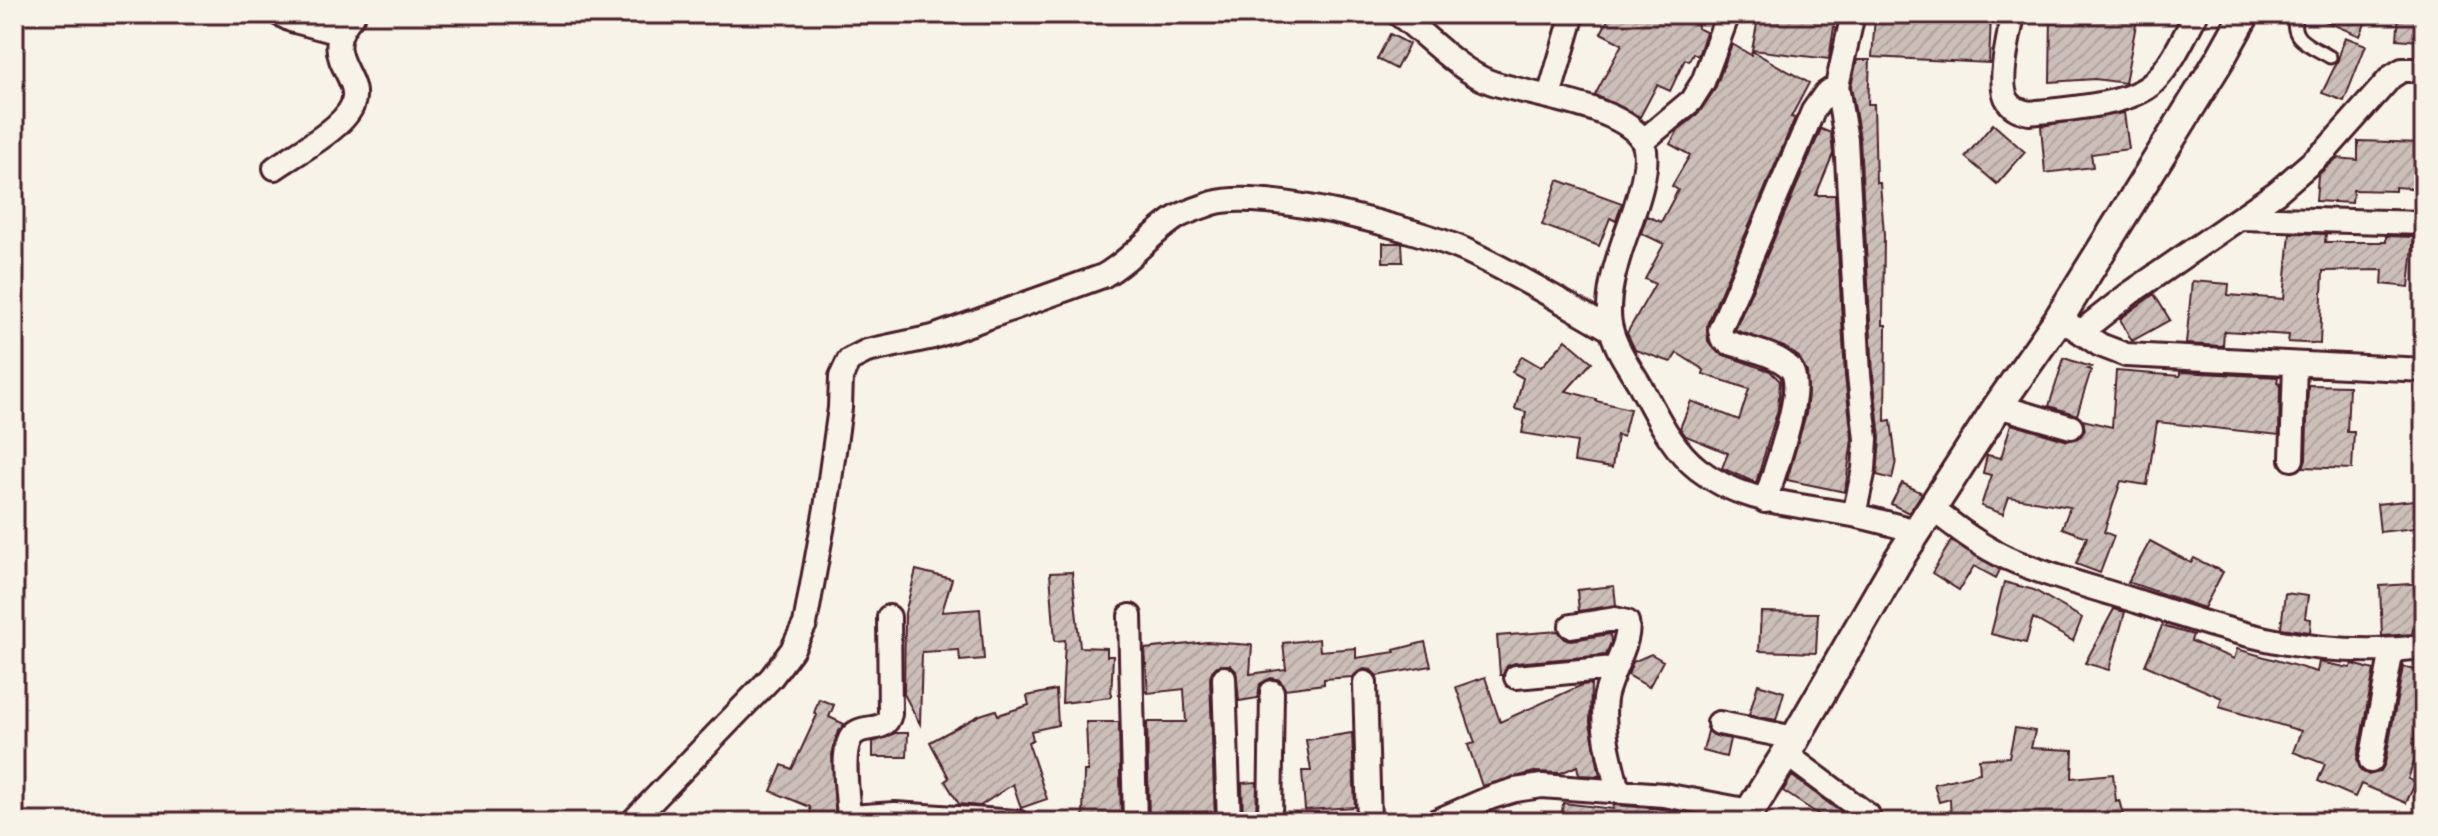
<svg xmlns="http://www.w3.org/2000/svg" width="2438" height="836" font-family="Delius,sans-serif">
<defs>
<pattern id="building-hatch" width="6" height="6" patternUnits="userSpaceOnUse" patternTransform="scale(2)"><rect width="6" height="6" fill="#ccbfb9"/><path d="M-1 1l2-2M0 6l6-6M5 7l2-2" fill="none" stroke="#b1a49f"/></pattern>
</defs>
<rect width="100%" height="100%" fill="#f7f3e8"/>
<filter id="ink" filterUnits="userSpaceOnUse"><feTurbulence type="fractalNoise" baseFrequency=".0125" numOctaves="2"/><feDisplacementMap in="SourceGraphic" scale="16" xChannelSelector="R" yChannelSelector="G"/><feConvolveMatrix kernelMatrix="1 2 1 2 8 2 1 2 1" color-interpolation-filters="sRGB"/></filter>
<g filter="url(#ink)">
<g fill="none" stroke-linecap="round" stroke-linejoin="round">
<path stroke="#8e7275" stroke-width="6" d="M 2421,822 L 2424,820"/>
</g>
<path fill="url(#building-hatch)" stroke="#4a1f2b" stroke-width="2" d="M 1611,14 L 1703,14 L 1697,28 L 1706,32 L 1698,56 L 1693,53 L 1689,61 L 1685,59 L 1670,91 L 1657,85 L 1640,117 L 1595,95 L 1622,44 L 1601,33 Z
M 1759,14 L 1786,14 L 1835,21 L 1829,59 L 1752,50 Z
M 2051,14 L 2138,14 L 2125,83 L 2095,79 L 2050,82 Z
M 2308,14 L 2369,14 L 2360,36 Z
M 2399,14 L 2422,14 L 2419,41 L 2397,39 Z
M 1931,15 L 1991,17 L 1989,63 L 1872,57 L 1875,17 L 1930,20 Z
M 1390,34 L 1409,44 L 1396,69 L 1377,59 Z
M 2345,37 L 2366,45 L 2344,101 L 2322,93 L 2338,60 Z
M 1732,44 L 1751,55 L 1752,51 L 1809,83 L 1791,117 L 1795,118 L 1707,325 L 1708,341 L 1718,353 L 1770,371 L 1780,381 L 1778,409 L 1756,483 L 1722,468 L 1728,453 L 1686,436 L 1680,428 L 1691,401 L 1739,420 L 1749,389 L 1703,374 L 1704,370 L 1677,353 L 1671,362 L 1635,350 L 1627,333 L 1655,284 L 1645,279 L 1664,244 L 1641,233 L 1647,216 L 1661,222 L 1678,190 L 1672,186 L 1690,155 L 1670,144 L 1678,130 L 1698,114 L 1715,89 Z
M 1857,60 L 1870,60 L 1868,104 L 1874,104 L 1876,183 L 1880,183 L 1884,234 L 1883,325 L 1886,325 L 1885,421 L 1891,420 L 1896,461 L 1892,479 L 1877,475 L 1880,438 L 1873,374 L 1860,139 L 1851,86 Z
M 2124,113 L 2129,149 L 2091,154 L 2093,167 L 2045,173 L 2041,126 Z
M 1993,124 L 2025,152 L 1997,184 L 1965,157 Z
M 1821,129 L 1831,133 L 1833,154 L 1816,195 L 1835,195 L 1845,376 L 1852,439 L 1845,492 L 1787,480 L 1806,414 L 1808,393 L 1807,372 L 1799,357 L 1784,347 L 1735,330 Z
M 2358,141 L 2424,143 L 2424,189 L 2395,187 L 2395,191 L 2353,190 L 2352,203 L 2316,201 L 2318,175 L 2337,158 L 2358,160 Z
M 1558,180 L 1622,203 L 1616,221 L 1610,218 L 1599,246 L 1542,225 Z
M 2290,233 L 2326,234 L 2325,242 L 2386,242 L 2386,236 L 2414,237 L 2409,287 L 2382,284 L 2383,270 L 2323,271 L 2320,344 L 2288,342 L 2289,335 L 2224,331 L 2223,346 L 2186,344 L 2192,281 L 2229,284 L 2228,295 L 2284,299 Z
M 1383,243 L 1402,243 L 1403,262 L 1383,262 Z
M 2154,294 L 2170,320 L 2132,341 L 2120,319 Z
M 1566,340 L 1592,362 L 1566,391 L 1596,399 L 1596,401 L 1630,409 L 1623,437 L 1617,435 L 1612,468 L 1574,462 L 1577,442 L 1522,433 L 1526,412 L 1515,409 L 1523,378 L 1512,372 L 1522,356 L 1541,367 Z
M 2064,358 L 2091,367 L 2087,369 L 2091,370 L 2077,415 L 2049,406 Z
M 2116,371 L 2180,376 L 2180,372 L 2278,377 L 2277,383 L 2280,384 L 2279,435 L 2157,422 L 2147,485 L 2121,481 L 2104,532 L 2114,536 L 2100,573 L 2076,564 L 2087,537 L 2062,528 L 2070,507 L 2009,497 L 2003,514 L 1981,506 L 1991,475 L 1983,473 L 1987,455 L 2001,458 L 2011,424 L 2068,441 L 2081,436 L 2085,430 L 2083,420 L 2112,427 Z
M 2308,385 L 2349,386 L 2347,432 L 2354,432 L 2352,469 L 2303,467 L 2306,459 Z
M 1902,483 L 1922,493 L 1909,513 L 1891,504 Z
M 2424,499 L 2424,527 L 2380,532 L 2377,504 Z
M 1951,541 L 2000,570 L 1996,578 L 1974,566 L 1959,590 L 1932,573 Z
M 2150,541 L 2191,563 L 2194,558 L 2223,572 L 2204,608 L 2128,582 Z
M 916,570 L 952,579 L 942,612 L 980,609 L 984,659 L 960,661 L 959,650 L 922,652 L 920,724 L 904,694 L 905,613 Z
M 1072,572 L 1080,647 L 1107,648 L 1107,656 L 1113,656 L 1111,697 L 1062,703 L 1065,640 L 1055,641 L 1050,573 Z
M 2004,582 L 2034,590 L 2082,618 L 2073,641 L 2033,618 L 2026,643 L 1991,634 Z
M 2424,583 L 2424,627 L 2413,629 L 2412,634 L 2382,636 L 2380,586 Z
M 1614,586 L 1616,605 L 1579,611 L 1577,590 Z
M 2285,593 L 2308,596 L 2305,618 L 2311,619 L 2310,632 L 2281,628 Z
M 2114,609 L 2125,612 L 2109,670 L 2085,663 Z
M 1761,612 L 1818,613 L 1816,653 L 1759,651 Z
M 2162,626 L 2193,635 L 2191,641 L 2234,659 L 2237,649 L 2317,672 L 2319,662 L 2350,668 L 2353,664 L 2374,670 L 2357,759 L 2361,771 L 2369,775 L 2381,771 L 2385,764 L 2403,667 L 2424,672 L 2424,695 L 2413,745 L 2419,747 L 2408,779 L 2416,782 L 2406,803 L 2361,784 L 2355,797 L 2318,781 L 2325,764 L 2293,752 L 2301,731 L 2219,707 L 2222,698 L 2145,665 Z
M 1558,631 L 1565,639 L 1572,640 L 1610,634 L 1611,642 L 1606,655 L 1515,663 L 1507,666 L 1503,675 L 1500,675 L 1497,636 Z
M 1319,639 L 1320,651 L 1356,648 L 1356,658 L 1395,652 L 1394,650 L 1425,642 L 1431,666 L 1377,676 L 1371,670 L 1364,669 L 1352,677 L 1324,679 L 1324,684 L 1285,689 L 1280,680 L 1271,678 L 1260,684 L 1258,698 L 1239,701 L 1236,671 L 1230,665 L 1217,666 L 1212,671 L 1210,678 L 1215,822 L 1149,822 L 1147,722 L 1186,722 L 1184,689 L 1148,693 L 1145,649 L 1207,642 L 1252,645 L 1250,674 L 1286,669 L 1283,643 Z
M 1651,654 L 1663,661 L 1649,687 L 1628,675 L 1633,662 Z
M 1485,677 L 1500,722 L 1582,685 L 1591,684 L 1590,723 L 1600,776 L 1579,775 L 1577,766 L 1561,773 L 1534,772 L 1482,786 L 1468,745 L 1475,743 L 1456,687 Z
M 1758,684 L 1784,692 L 1776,720 L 1749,715 Z
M 1056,690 L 1058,725 L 1031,731 L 1033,740 L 1028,742 L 1047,799 L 1021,808 L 1013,784 L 980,806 L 959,804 L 945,781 L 949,778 L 930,742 L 980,715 L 996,710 L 998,715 L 1029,705 L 1027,696 Z
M 819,699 L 834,705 L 829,717 L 844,724 L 837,734 L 832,755 L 836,822 L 812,822 L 810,807 L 771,791 L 782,765 L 792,769 L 817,715 L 814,713 Z
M 1086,722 L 1119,722 L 1121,822 L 1083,822 L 1084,771 L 1088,771 Z
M 2015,728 L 2035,731 L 2031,748 L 2073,750 L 2072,778 L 2113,774 L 2116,801 L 2119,800 L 2125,822 L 1951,822 L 1950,799 L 1939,802 L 1934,784 L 1980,773 L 1979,759 L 2009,757 Z
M 1708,731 L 1716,736 L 1730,739 L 1726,757 L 1703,751 Z
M 895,733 L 908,733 L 907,757 L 873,757 L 873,742 Z
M 1352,733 L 1355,807 L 1305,810 L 1302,771 L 1311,771 L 1306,740 Z
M 1792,776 L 1854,822 L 1830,822 L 1783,791 Z
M 1257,782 L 1256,820 L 1243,820 L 1242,783 Z
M 1563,803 L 1613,809 L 1614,805 L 1662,809 L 1715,820 L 1715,822 L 1561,822 Z"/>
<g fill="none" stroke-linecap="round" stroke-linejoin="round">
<defs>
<path id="service" d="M 2296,14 C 2288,40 2310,45 2330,57"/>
<path id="minor" d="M 279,14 L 291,20 L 340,33
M 1398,14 C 1427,35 1456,69 1490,82 C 1527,95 1618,105 1641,138 C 1655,159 1633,215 1625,237 C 1616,263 1603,304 1612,332 C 1617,351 1630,368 1640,385 C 1656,414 1671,448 1698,469 C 1742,504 1800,504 1853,515 C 1874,519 1896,526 1917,531
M 2013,14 C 2010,34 1996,84 2008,101 C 2013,109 2021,111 2029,113 C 2063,109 2130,106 2154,82 C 2172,64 2184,37 2196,14
M 1837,86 L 1853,14
M 1549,96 L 1573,14
M 1643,141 L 1691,101 L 1703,82 L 1728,14
M 275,168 C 295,154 342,129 352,106 C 365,74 314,57 354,14
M 2240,218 L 2424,223
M 2070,325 L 2100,345 L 2126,355 L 2424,370
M 2082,331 L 2129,294 L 2277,192 L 2328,148 L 2391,77 L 2402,70 L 2424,70
M 1998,406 L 2071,427
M 2292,459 L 2295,364
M 1765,501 C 1773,476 1807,386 1790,368 C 1776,353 1746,349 1727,342 L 1722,338 L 1720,330 L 1813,111 L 1825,94 L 1837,86 L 1846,140 L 1859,375 L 1866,439 L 1864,469 L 1854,515
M 1931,508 C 1955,526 1979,546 2007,558 C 2047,576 2092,587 2133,600 C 2237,634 2314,660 2424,647
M 1130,616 L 1135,822
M 889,617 L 890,714 C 885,736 860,721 850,739 C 841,756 848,798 849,817 L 895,814 L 1017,822
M 1571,626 L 1615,619 L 1627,622 C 1632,641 1608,677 1605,699 C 1601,729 1611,761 1618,791
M 1516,677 L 1614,668
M 1224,678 L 1229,822
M 1365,683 L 1369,822
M 1719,723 L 1795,738
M 1786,754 L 1868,815
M 2371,761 L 2392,650
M 632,822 L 771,678 L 792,650 L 805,624 L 826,508 L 840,408 L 841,377 L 849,360 L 867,351 L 933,337 L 1103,276 C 1132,260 1153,231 1179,216 C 1189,211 1202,207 1213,203 C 1263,188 1418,229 1467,251 C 1516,274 1564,303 1611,330
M 1270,822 L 1272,692
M 1434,822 L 1492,797 L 1515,790 L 1542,786 L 1664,795 L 1750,811"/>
<path id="tertiary" d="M 1743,822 L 1786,754 L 1897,562 L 1998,406 L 2058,320 L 2220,59 L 2245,14"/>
</defs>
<use href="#service" stroke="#4a1f2b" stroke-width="17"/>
<use href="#minor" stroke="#4a1f2b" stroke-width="28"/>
<use href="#tertiary" stroke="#4a1f2b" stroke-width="34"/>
<use href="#service" stroke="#f7f3e8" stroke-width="11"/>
<use href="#minor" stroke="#f7f3e8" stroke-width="22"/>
<use href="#tertiary" stroke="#f7f3e8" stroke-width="28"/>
</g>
</g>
<rect width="2438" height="836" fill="none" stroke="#f7f3e8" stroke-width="48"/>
<rect x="24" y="24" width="2390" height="788" fill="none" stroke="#4a1f2b" stroke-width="3" filter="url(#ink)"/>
</svg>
